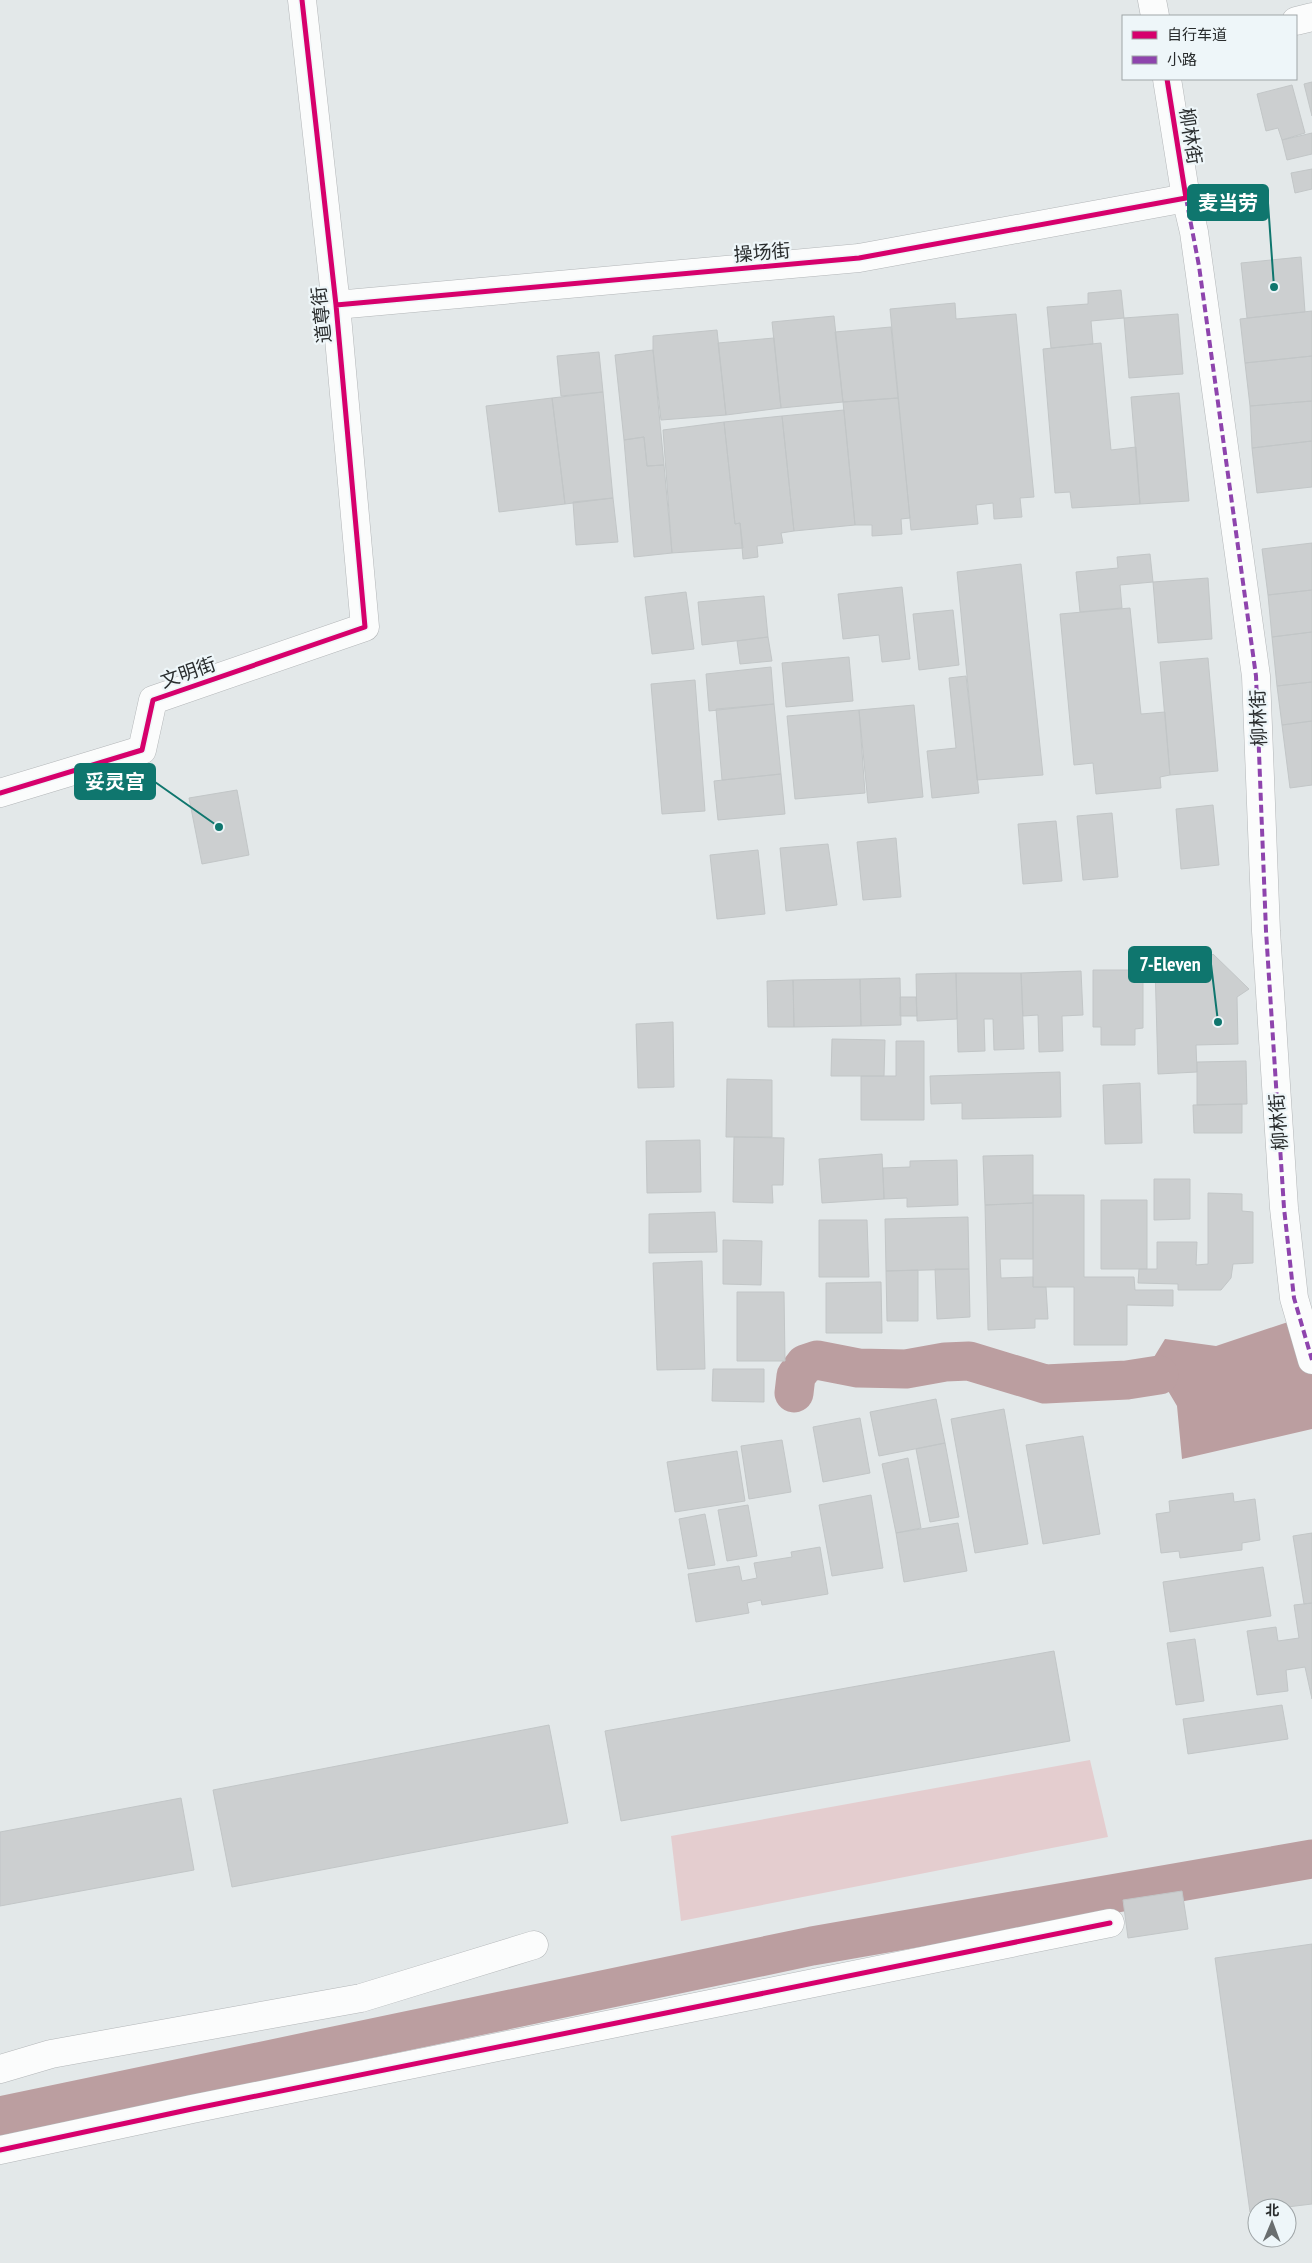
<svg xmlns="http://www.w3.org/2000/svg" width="1312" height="2263" font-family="'PT Sans Narrow','Noto Sans SC',sans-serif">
<rect width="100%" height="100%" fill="#e3e8e9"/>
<path fill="#e4cdcf" d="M 1090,1760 L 1108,1837 L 681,1921 L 671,1836 Z"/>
<path fill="#bb9ea0" d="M 1312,1314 L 1312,1429 L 1182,1459 L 1177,1406 L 1151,1362 L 1165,1339 L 1216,1346 Z"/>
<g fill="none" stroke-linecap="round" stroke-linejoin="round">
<path stroke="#bb9ea0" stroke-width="39" d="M 794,1393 L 796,1376 L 805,1364 L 817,1360 L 858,1368 L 906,1369 L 945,1362 L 969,1361 L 1045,1384 L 1127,1380 L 1159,1375
M 0,2116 L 812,1946 L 1312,1859"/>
</g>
<path fill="#cccfd0" stroke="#c2c6c7" d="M 1312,82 L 1312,116 L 1304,84 Z
M 1292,85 L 1305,133 L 1282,140 L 1278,128 L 1266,131 L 1257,94 Z
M 1312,133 L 1312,154 L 1287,160 L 1282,140 Z
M 1312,169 L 1312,189 L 1295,193 L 1291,173 Z
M 1301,257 L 1305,312 L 1247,318 L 1241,263 Z
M 1121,290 L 1124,318 L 1091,321 L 1093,344 L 1051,348 L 1047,307 L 1088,304 L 1088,293 Z
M 955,303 L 956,319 L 1016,314 L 1034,497 L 1020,498 L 1022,517 L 994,519 L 993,503 L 976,505 L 978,524 L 911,530 L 890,309 Z
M 1312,311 L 1312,356 L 1245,363 L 1240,319 Z
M 1178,314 L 1183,374 L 1129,378 L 1124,318 Z
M 834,316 L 843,402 L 781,408 L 772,322 Z
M 891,327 L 898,398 L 843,402 L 835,332 Z
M 717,330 L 726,415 L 661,420 L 653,350 L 653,336 Z
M 774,338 L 781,408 L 726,415 L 718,343 Z
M 1101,343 L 1111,450 L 1136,447 L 1140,504 L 1072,508 L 1070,492 L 1055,493 L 1043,349 Z
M 653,350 L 664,465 L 647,466 L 644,437 L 624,440 L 615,355 Z
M 599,352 L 603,392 L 561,396 L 557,356 Z
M 1312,356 L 1312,401 L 1250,406 L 1245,363 Z
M 603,392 L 613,498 L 565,504 L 552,398 Z
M 1179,393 L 1189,501 L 1140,504 L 1131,397 Z
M 552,398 L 565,504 L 499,512 L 486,406 Z
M 898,398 L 910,518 L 901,519 L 902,534 L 872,536 L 872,525 L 855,525 L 843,402 Z
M 1312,401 L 1312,441 L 1252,448 L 1250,406 Z
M 844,410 L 855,525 L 794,531 L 782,416 Z
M 782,416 L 794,531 L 781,533 L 783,543 L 757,546 L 758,557 L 743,559 L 740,523 L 735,524 L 724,422 Z
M 724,422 L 735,524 L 740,523 L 743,548 L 672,553 L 663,430 Z
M 644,437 L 647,466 L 664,465 L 672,553 L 634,557 L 624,440 Z
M 1312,441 L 1312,487 L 1257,493 L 1252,448 Z
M 613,498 L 618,542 L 576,545 L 573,502 Z
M 1312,543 L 1312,590 L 1268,595 L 1262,549 Z
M 1150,554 L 1153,582 L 1120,585 L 1122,608 L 1080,612 L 1076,572 L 1118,568 L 1117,557 Z
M 1021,564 L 1043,775 L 977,780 L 957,572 Z
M 1208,578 L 1212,639 L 1158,643 L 1153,582 Z
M 902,587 L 910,659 L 882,662 L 879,635 L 843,639 L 838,594 Z
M 1312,590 L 1312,632 L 1272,637 L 1268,595 Z
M 686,592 L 694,649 L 652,654 L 645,597 Z
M 764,596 L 768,637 L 702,645 L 698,602 Z
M 1130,608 L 1141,714 L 1165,712 L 1170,775 L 1160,777 L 1161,788 L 1096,794 L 1093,763 L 1074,765 L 1060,614 Z
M 953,610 L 959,665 L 919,670 L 913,614 Z
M 1312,632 L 1312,682 L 1277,686 L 1272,637 Z
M 768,637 L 772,661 L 740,664 L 737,641 Z
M 849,657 L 853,701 L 786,707 L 782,663 Z
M 1208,658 L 1218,771 L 1170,775 L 1160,662 Z
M 771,667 L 774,704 L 709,711 L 706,674 Z
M 966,676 L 979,793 L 932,798 L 927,751 L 956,748 L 949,678 Z
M 695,680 L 705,811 L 662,814 L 651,684 Z
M 1312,682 L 1312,721 L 1282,725 L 1277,686 Z
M 774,704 L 781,774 L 722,780 L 716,709 Z
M 914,705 L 923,797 L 868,803 L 859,710 Z
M 859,710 L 865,793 L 795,799 L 787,716 Z
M 1312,721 L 1312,785 L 1290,788 L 1282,725 Z
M 781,774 L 785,814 L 718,820 L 714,781 Z
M 237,790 L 249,855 L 202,864 L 189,798 Z
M 1213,805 L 1219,865 L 1181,869 L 1176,809 Z
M 1112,813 L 1118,877 L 1083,880 L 1077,816 Z
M 1056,821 L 1062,881 L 1023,884 L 1018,824 Z
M 896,838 L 901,897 L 863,900 L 857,842 Z
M 828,844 L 837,905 L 786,911 L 780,848 Z
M 758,850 L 765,914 L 717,919 L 710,855 Z
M 1213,954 L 1249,989 L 1237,997 L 1238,1044 L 1196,1045 L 1197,1072 L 1158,1074 L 1155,965 L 1203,965 Z
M 1093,970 L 1143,970 L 1143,1028 L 1135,1029 L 1135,1045 L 1101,1045 L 1101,1027 L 1093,1027 Z
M 1081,971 L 1083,1015 L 1062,1016 L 1063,1051 L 1039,1052 L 1038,1015 L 1023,1016 L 1021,973 Z
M 956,973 L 957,1019 L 917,1021 L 916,974 Z
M 956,973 L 1021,973 L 1024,1049 L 994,1050 L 993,1019 L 984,1019 L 985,1051 L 958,1052 Z
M 900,978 L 901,1025 L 861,1026 L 860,979 Z
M 860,979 L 861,1026 L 794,1027 L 793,980 Z
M 793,980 L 794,1027 L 768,1027 L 767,981 Z
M 900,997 L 916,997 L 917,1016 L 900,1016 Z
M 673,1022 L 674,1087 L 638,1088 L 636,1024 Z
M 832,1039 L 885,1040 L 884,1076 L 831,1076 Z
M 896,1041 L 924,1041 L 924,1120 L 861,1120 L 861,1076 L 896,1076 Z
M 1246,1061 L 1247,1104 L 1197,1105 L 1197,1062 Z
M 1060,1072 L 1061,1117 L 962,1119 L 962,1103 L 931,1104 L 930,1076 Z
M 727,1079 L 772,1080 L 772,1137 L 726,1137 Z
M 1140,1083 L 1142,1143 L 1105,1144 L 1103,1085 Z
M 1242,1104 L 1242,1133 L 1194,1133 L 1193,1105 Z
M 734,1137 L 784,1138 L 783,1185 L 772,1185 L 773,1203 L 733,1202 Z
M 700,1140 L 701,1192 L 647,1193 L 646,1141 Z
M 882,1154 L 884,1199 L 822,1203 L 819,1159 Z
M 1033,1155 L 1033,1203 L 985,1205 L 983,1156 Z
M 957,1160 L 958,1205 L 907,1207 L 907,1198 L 884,1199 L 883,1168 L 910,1167 L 910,1161 Z
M 1154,1179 L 1190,1179 L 1190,1219 L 1154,1220 Z
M 1208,1193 L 1242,1194 L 1242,1211 L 1253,1212 L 1253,1263 L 1233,1264 L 1231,1278 L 1221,1290 L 1178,1290 L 1178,1284 L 1138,1283 L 1139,1269 L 1157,1269 L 1157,1242 L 1197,1242 L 1196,1265 L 1208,1264 Z
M 1033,1195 L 1084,1195 L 1084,1277 L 1134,1277 L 1135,1290 L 1173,1290 L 1173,1306 L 1127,1305 L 1127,1345 L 1074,1345 L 1074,1287 L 1033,1287 Z
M 1101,1200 L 1147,1200 L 1147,1269 L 1101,1269 Z
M 1033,1203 L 1033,1259 L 1000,1259 L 1001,1278 L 1033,1277 L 1033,1287 L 1046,1287 L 1048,1319 L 1035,1319 L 1035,1328 L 988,1330 L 985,1205 Z
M 715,1212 L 717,1252 L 649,1253 L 649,1214 Z
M 968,1217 L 969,1269 L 886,1271 L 885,1219 Z
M 819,1220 L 867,1220 L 869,1277 L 819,1277 Z
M 723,1240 L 762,1241 L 761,1285 L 723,1284 Z
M 702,1261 L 705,1369 L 657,1370 L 653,1263 Z
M 935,1269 L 969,1269 L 970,1317 L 937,1319 Z
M 918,1270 L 918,1321 L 887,1321 L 886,1271 Z
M 881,1282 L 882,1333 L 826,1333 L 826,1283 Z
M 737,1292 L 784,1292 L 785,1361 L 737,1361 Z
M 713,1369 L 764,1369 L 764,1402 L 712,1401 Z
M 936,1399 L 945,1443 L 879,1456 L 870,1412 Z
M 1004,1409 L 1028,1544 L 975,1553 L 951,1419 Z
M 860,1418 L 870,1473 L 823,1482 L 813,1427 Z
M 1083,1436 L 1100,1534 L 1043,1544 L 1026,1445 Z
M 782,1440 L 791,1492 L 749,1499 L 741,1446 Z
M 945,1443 L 959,1517 L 930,1522 L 916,1449 Z
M 737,1451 L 745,1501 L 675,1512 L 667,1462 Z
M 908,1458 L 921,1528 L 896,1533 L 882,1464 Z
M 1233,1493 L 1234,1502 L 1255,1499 L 1260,1540 L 1242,1543 L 1242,1550 L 1180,1558 L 1179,1551 L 1161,1553 L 1156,1514 L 1170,1512 L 1169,1501 Z
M 871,1495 L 883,1568 L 832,1576 L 819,1505 Z
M 748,1505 L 757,1556 L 727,1561 L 718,1510 Z
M 705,1514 L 715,1565 L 688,1569 L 679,1519 Z
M 958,1523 L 967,1571 L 904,1582 L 896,1533 Z
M 1312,1533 L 1312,1603 L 1304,1604 L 1293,1536 Z
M 820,1547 L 828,1594 L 762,1605 L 761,1600 L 747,1603 L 749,1613 L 696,1622 L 688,1574 L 739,1566 L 742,1581 L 757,1578 L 754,1563 L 792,1557 L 791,1552 Z
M 1263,1567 L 1271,1616 L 1170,1632 L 1163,1582 Z
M 1312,1603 L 1312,1699 L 1305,1667 L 1286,1670 L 1288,1691 L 1257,1695 L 1247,1631 L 1276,1627 L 1278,1641 L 1299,1638 L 1294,1605 Z
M 1195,1639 L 1204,1701 L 1176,1705 L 1167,1643 Z
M 1054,1651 L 1070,1741 L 621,1821 L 605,1731 Z
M 1282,1705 L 1288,1739 L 1188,1754 L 1183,1719 Z
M 549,1725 L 568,1823 L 232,1887 L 213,1790 Z
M 181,1798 L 194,1870 L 0,1906 L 0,1832 Z
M 1182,1891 L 1188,1929 L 1128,1938 L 1123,1900 Z
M 1312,1944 L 1312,2204 L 1279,2208 L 1257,2208 L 1257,2211 L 1250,2212 L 1215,1958 Z"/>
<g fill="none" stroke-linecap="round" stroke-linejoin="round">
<defs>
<path id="minor" d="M 1152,0 L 1155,16
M 1296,21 L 1312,17
M 1167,79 L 1186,198 L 1194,232 L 1256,676 L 1266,931 L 1284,1208 L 1294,1298 L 1312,1360
M 336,305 L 859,258 L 1186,198
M 0,793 L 142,750 L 153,700 L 365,627 L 336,305 L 302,0
M 0,2069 L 51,2054 L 361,1998 L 534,1945
M 0,2150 L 192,2109 L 1110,1923"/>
</defs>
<use href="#minor" stroke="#b3b6b8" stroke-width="29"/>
<use href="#minor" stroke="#fbfcfc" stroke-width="28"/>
<path stroke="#8e44ad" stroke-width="4" stroke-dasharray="8 4" stroke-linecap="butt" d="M 1186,198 L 1199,266 L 1256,676 L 1266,931 L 1284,1208 L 1294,1298 L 1312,1360"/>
<defs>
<path id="cycleway" d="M 336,305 L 859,258 L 1186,198 L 1167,79
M 0,793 L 142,750 L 153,700 L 365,627 L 336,305 L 302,0
M 0,2150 L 192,2109 L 1110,1923"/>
</defs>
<use href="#cycleway" stroke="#eef6f9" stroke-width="8"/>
<use href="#cycleway" stroke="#d6006c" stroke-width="5"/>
</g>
<g text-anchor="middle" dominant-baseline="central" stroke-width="4.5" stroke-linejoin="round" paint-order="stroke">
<g font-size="19" fill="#292c2d" stroke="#eef6f9">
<text transform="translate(1191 136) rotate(81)">柳林街</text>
<text transform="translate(762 252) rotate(-5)">操场街</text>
<text transform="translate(321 315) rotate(-96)">道尊街</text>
<text transform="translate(188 672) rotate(-19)">文明街</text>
<text transform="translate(1258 718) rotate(-92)">柳林街</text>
<text transform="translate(1278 1122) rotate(-94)">柳林街</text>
</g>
</g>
<path fill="none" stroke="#0f766e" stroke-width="2" d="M1274 287L1268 203M219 827L155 782M1218 1022L1211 964"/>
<g fill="#0f766e" stroke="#eef6f9" stroke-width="2">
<circle cx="1274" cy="287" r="5"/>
<circle cx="219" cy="827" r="5"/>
<circle cx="1218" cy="1022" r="5"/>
</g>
<g fill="#0f766e" stroke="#0f766e" stroke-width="2">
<rect x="1188" y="185" width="80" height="35" rx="5"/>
<rect x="75" y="764" width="80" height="35" rx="5"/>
<rect x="1129" y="947" width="82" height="35" rx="5"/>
</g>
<g font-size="20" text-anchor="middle" font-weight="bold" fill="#fff">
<text x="1228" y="210">麦当劳</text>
<text x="115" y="789">妥灵宫</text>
<text x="1170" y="971">7-Eleven</text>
</g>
<rect x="1122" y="15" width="175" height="65" fill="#eef6f9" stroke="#9fa5a7"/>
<rect x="1132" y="31" width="25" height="8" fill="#d6006c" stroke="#9fa5a7"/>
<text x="1167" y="40" font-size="15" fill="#292c2d">自行车道</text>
<rect x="1132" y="56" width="25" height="8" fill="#8e44ad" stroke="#9fa5a7"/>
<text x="1167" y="65" font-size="15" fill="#292c2d">小路</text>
<g transform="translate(1272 2223) rotate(1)"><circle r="24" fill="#eef6f9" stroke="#9fa5a7"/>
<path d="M0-4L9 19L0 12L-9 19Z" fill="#6a6e6f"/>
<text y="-8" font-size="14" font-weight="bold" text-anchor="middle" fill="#292c2d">北</text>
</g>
</svg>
